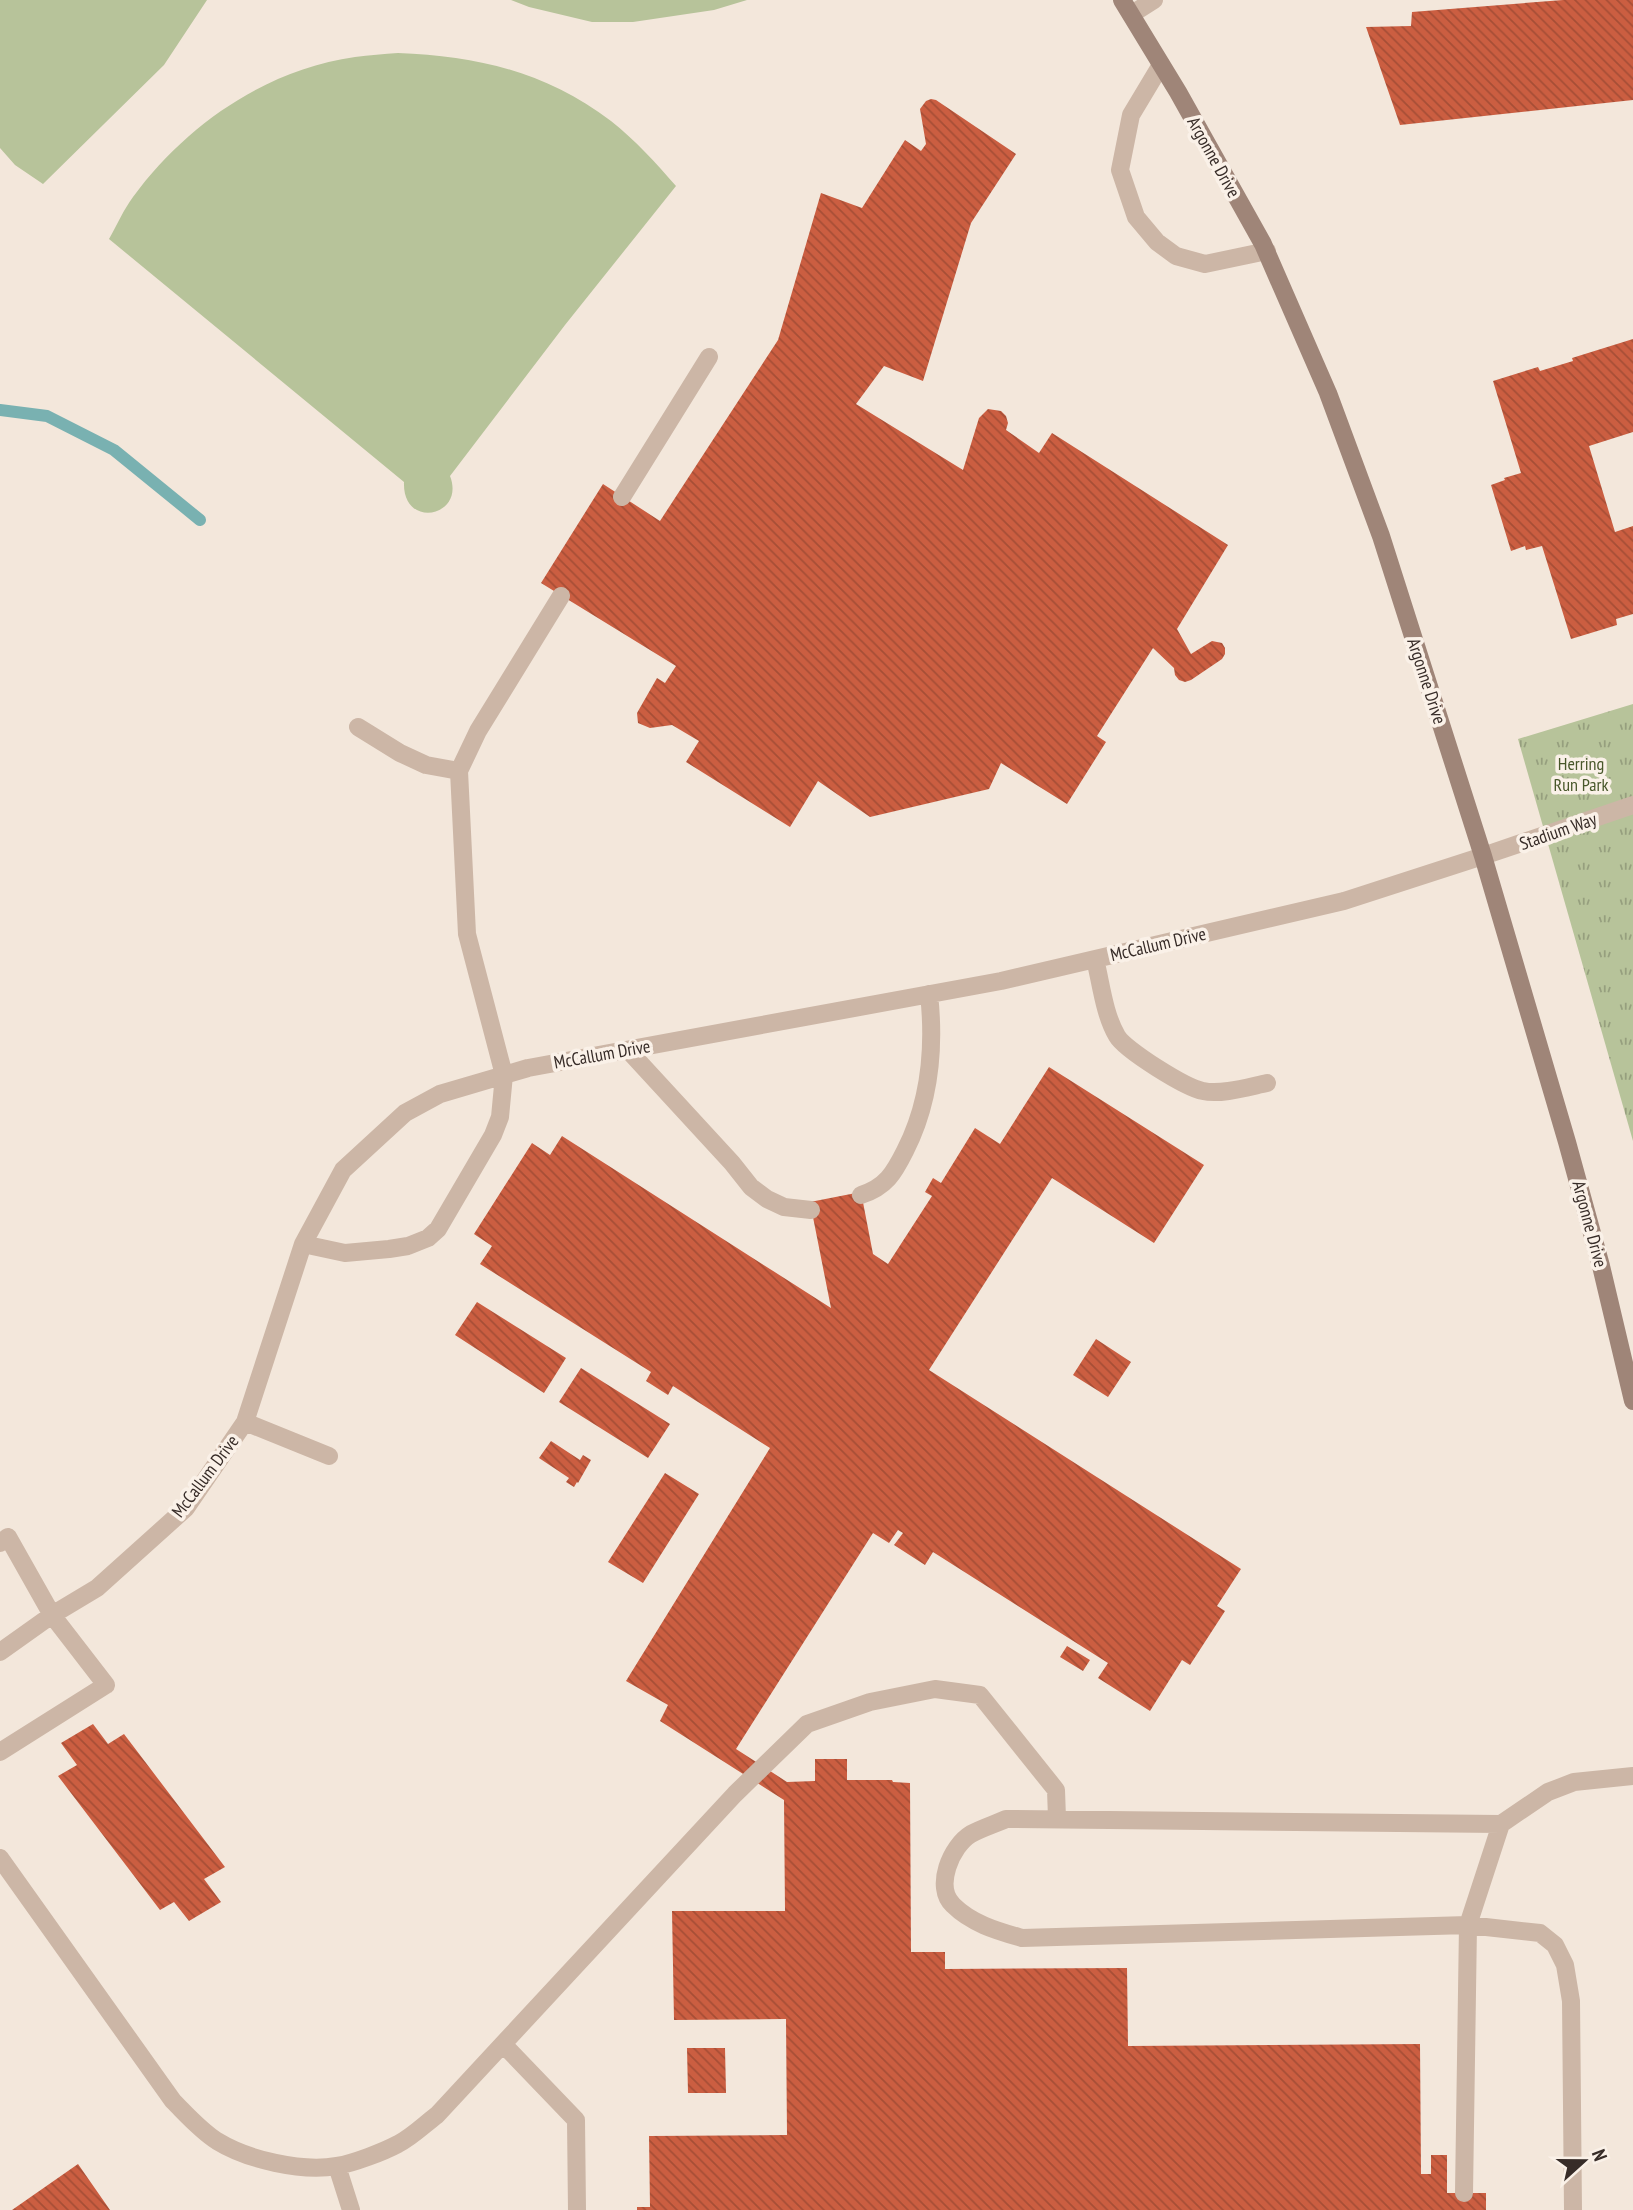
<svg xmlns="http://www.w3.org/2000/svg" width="1633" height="2210" font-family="'PT Sans Narrow',sans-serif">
<defs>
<pattern id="park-tufts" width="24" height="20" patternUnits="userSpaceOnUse" patternTransform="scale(1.75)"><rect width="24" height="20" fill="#b7c39a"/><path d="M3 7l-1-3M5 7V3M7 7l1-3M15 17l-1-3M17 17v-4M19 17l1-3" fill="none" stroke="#969f7e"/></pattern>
<pattern id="building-back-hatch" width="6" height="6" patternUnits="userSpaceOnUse" patternTransform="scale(1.75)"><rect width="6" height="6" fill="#cb5e41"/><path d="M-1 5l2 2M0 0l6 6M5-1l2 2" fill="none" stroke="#a64e36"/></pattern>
</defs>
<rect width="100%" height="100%" fill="#f3e7db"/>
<path fill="#b7c39a" d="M 0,0 L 207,0 L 164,65 L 43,184 L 15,165 L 0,148 Z
M 511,0 L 747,0 L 714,10 L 633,22 L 592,22 L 529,7 Z
M 398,53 C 478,56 546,72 611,121 C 635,140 656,163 676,186 L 565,325 L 450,476 C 466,517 402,530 404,482 L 109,239 C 117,225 124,209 133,197 C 186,125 265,70 355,57 C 369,55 384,54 398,53 Z"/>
<path fill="url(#park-tufts)" d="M 1633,704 L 1633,1141 L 1518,739 Z"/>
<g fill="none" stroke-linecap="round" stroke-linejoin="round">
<path stroke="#79b1b1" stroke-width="12" d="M 0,410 L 47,416 L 114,450 L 200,520"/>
</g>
<path fill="url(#building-back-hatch)" d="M 1563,0 L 1633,0 L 1633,100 L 1400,125 L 1366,27 L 1411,26 L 1412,12 Z
M 931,99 L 936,100 L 1016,154 L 971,223 L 923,381 L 884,366 L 856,404 L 963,470 L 979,418 L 988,409 L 1001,411 L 1006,416 L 1008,423 L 1006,430 L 1039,453 L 1052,433 L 1228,545 L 1177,629 L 1191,654 L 1212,641 L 1222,643 L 1225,648 L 1225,654 L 1222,659 L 1191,680 L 1185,682 L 1179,680 L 1175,675 L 1174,668 L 1153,648 L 1097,736 L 1106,742 L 1067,804 L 1001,763 L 989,789 L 870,817 L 818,781 L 790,827 L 686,762 L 699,741 L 672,725 L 650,728 L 638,723 L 637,713 L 657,678 L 665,683 L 676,666 L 541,583 L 603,484 L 660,521 L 778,340 L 821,193 L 862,208 L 905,140 L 921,151 L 926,144 L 920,109 L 926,101 Z
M 1633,339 L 1633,432 L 1589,446 L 1615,532 L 1633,526 L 1633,614 L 1616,619 L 1617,625 L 1571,639 L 1542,546 L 1526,550 L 1525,546 L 1511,551 L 1491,485 L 1505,480 L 1504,478 L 1521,473 L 1493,381 L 1538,367 L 1540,371 L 1573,361 L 1572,358 Z
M 1049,1067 L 1204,1165 L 1154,1243 L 1052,1178 L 929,1370 L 1241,1569 L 1217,1606 L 1225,1611 L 1190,1665 L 1182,1660 L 1150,1711 L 1098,1678 L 1108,1663 L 933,1552 L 925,1565 L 894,1545 L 903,1533 L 898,1530 L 889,1543 L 873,1533 L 736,1749 L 787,1782 L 815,1781 L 815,1759 L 847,1759 L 847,1780 L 892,1780 L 893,1782 L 910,1783 L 911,1952 L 945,1952 L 945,1969 L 1127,1968 L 1128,2046 L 1420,2044 L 1421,2174 L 1431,2174 L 1431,2155 L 1447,2155 L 1447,2193 L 1486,2193 L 1486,2210 L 637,2210 L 637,2207 L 650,2207 L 649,2136 L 787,2135 L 786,2019 L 674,2020 L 672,1911 L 785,1911 L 784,1800 L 660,1721 L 668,1705 L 626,1681 L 770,1448 L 673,1386 L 668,1395 L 646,1381 L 651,1372 L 480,1264 L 492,1246 L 474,1234 L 532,1143 L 550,1155 L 562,1136 L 831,1308 L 810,1202 L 861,1192 L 873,1254 L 888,1264 L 932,1196 L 925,1192 L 933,1178 L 941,1183 L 975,1128 L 1000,1144 Z
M 477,1302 L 566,1358 L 544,1393 L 455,1335 Z
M 1096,1339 L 1131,1362 L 1108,1397 L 1073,1375 Z
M 581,1368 L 670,1424 L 648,1458 L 559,1402 Z
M 551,1441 L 580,1460 L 583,1455 L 591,1460 L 578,1483 L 577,1482 L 574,1487 L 566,1482 L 569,1478 L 539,1458 Z
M 665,1473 L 699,1494 L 643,1583 L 608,1562 Z
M 1067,1646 L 1090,1660 L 1083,1671 L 1060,1657 Z
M 93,1724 L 108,1744 L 124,1734 L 225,1867 L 204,1879 L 221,1902 L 189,1921 L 174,1902 L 160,1910 L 58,1776 L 77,1765 L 61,1743 Z
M 687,2048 L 725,2048 L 726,2093 L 688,2093 Z
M 78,2164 L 110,2210 L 12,2210 Z"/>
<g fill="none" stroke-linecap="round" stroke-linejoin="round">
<path stroke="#ccb6a6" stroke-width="18" d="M 1132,14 L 1154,0
M 1161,65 L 1131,115 L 1120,170 L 1136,217 L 1157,242 L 1176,256 L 1205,264 L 1267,251
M 622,497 L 709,357
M 358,727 L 400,753 L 426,765 L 459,771
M 1095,959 C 1101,983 1104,1014 1117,1036 C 1125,1050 1186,1088 1203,1091 C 1221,1095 1248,1087 1267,1083
M 628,1050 L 732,1163 L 751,1187 L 767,1199 L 784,1207 L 811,1210
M 861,1195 C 886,1187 894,1173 905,1151 C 930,1102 935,1049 929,994
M 303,1244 L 345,1253 L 389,1249 L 408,1246 L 428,1238 L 438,1229 L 493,1135 L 500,1117 L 504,1075 L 467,934 L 459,771 L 478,731 L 561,596
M 245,1422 L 329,1456
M 0,1543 L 8,1537 L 52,1615 L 106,1685 L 0,1752
M 0,1652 L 52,1615 L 97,1588 L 186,1508 L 245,1422 L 303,1244 L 343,1170 L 405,1113 L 440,1094 L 528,1068 L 1001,981 L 1344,901 L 1483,856
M 1501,1824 L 1468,1925 L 1022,1938 C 998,1931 972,1924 953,1905 C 934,1887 951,1846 971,1834 C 982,1828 995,1824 1006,1819 L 1501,1824 L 1548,1792 L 1574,1782 L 1633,1776
M 0,1858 L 173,2101 C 187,2115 200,2130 217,2141 C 248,2160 301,2172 337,2166 C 354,2163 383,2152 398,2144 C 412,2137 425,2124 437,2115 L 735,1794 L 807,1724 L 870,1702 L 935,1689 L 980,1695 L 1056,1790 L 1057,1818
M 503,2044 L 576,2120 L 577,2210
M 337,2166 L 351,2210
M 1464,2193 L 1468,1925 L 1540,1933 L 1555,1945 L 1565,1965 L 1571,2001 L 1573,2210"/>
<path stroke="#ccb6a6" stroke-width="18" d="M 1483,856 L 1633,805"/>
<path stroke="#9f8578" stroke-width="18" d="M 1122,0 L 1178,92 L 1263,244 L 1328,393 L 1381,536 L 1483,856 L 1567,1142 L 1601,1266 L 1633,1401"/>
</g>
<g text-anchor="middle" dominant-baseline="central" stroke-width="7" stroke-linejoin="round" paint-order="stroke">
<g font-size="18" fill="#372c28" stroke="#faf1e8">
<text transform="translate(1214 157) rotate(61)">Argonne Drive</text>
<text transform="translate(1427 681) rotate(72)">Argonne Drive</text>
<text transform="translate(1558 831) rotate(-19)">Stadium Way</text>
<text transform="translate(1158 944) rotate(-13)">McCallum Drive</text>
<text transform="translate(602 1054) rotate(-10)">McCallum Drive</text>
<text transform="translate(1590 1224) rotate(75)">Argonne Drive</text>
<text transform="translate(205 1476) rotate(-53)">McCallum Drive</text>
</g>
<g font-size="18" fill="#48572a" stroke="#faf1e8">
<text x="1581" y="763">Herring<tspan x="1581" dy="21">Run Park</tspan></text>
</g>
</g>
<g transform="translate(1584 2161) rotate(69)" stroke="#faf1e8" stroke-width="5" paint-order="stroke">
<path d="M0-5L12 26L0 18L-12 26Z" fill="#372c28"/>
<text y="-10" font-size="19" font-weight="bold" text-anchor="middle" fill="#372c28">N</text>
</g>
</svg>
